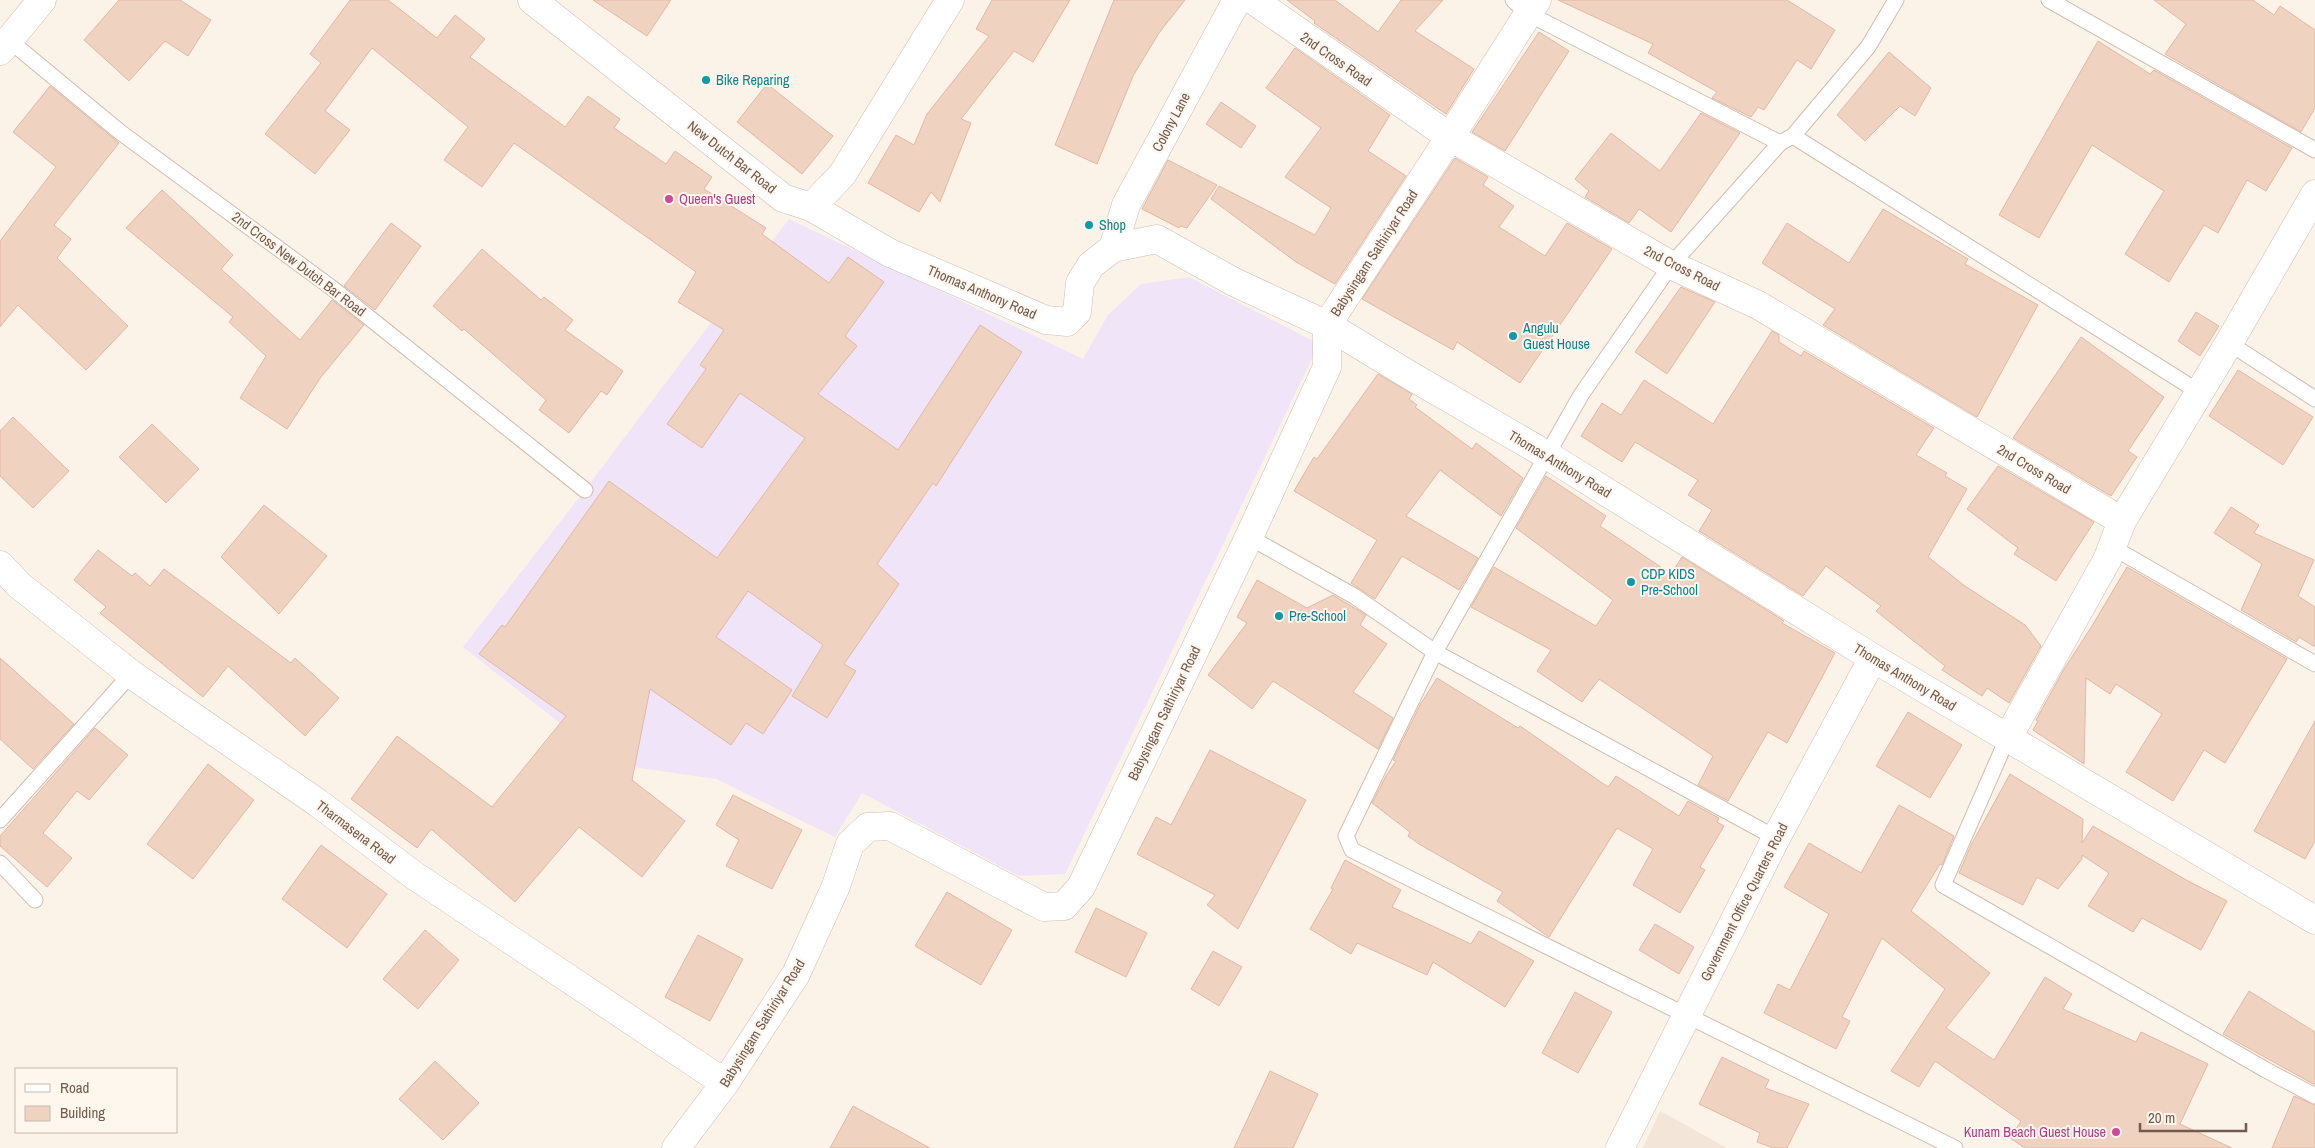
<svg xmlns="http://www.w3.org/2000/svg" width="2315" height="1148" font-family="'Archivo Narrow',sans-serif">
<rect width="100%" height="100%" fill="#fbf3e8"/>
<path fill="#f3e5d7" d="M 1660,1111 L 1727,1148 L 1643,1148 Z"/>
<path fill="#f0e4f8" d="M 789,219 L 1083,359 L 1108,315 L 1141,284 L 1189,277 L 1319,344 L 1065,874 L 1019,876 L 862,793 L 835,837 L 716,779 L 612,764 L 463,647 L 585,490 Z"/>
<path fill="#f0d2c1" stroke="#e2b8a2" d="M 119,0 L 180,0 L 211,20 L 188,56 L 165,41 L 129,81 L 84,40 Z
M 350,0 L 388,0 L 437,38 L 455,15 L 485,39 L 470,57 L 565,127 L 588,96 L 620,119 L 614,128 L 666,164 L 675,151 L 712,177 L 704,189 L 766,228 L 762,234 L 829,283 L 848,257 L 884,282 L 845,336 L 857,346 L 818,394 L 898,450 L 980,325 L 1022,352 L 936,486 L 933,483 L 877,564 L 899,584 L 844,664 L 856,671 L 827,718 L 792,696 L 823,645 L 748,591 L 716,637 L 792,690 L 763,734 L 746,723 L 731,745 L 650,689 L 632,780 L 685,821 L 642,877 L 579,827 L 515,902 L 431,829 L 417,848 L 351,799 L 397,736 L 492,807 L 566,716 L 479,654 L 502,625 L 505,627 L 609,481 L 717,558 L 805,438 L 740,393 L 702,448 L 667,424 L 706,369 L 700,365 L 724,330 L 678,302 L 696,272 L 514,143 L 482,187 L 444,160 L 468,127 L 372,48 L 325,111 L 350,130 L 315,174 L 265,134 L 321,63 L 310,54 Z
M 593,0 L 671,0 L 647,36 Z
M 992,0 L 1070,0 L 1033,62 L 1014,51 L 961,119 L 971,123 L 940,202 L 931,192 L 919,212 L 868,183 L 896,135 L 914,145 L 927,114 L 989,36 L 976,29 Z
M 1114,0 L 1185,0 L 1159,33 L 1133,76 L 1097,164 L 1055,145 Z
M 1287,0 L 1335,0 L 1378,32 L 1401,0 L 1443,0 L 1415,31 L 1474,69 L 1446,114 L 1314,23 L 1315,21 Z
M 1558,0 L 1787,0 L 1835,30 L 1811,69 L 1797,60 L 1764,110 L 1758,107 L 1751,117 L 1712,98 L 1717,92 L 1648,53 L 1653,44 Z
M 2154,0 L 2253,0 L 2274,15 L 2280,6 L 2315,30 L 2315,108 L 2301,132 L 2165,54 L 2186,24 Z
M 1539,32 L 1569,51 L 1505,151 L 1472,132 Z
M 2098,41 L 2150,74 L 2154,70 L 2292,148 L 2266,191 L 2247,180 L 2218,233 L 2204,225 L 2169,282 L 2125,254 L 2164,191 L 2092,145 L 2039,238 L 1999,215 Z
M 1295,48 L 1390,115 L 1368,151 L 1406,176 L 1335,284 L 1296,262 L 1211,199 L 1219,186 L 1315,235 L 1331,208 L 1285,177 L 1321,128 L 1266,88 Z
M 1889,52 L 1931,88 L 1915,116 L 1900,106 L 1865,141 L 1837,115 Z
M 767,84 L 833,136 L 802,174 L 737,122 Z
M 50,86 L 119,143 L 54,225 L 71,239 L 57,258 L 128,326 L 86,370 L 18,305 L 0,327 L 0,241 L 56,167 L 13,132 Z
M 1221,102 L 1256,126 L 1241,148 L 1206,124 Z
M 1701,113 L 1740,133 L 1671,232 L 1639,209 L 1629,223 L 1585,197 L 1589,191 L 1575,179 L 1611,133 L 1660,171 Z
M 1455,158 L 1488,177 L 1483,185 L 1514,206 L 1499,227 L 1545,256 L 1567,223 L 1612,249 L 1520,383 L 1457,342 L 1453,350 L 1362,299 Z
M 1168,160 L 1217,185 L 1187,228 L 1180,226 L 1179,228 L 1142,209 Z
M 162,190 L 233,255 L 221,269 L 300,340 L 332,300 L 364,325 L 321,377 L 287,429 L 240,398 L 266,356 L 229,322 L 233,317 L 126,228 Z
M 1883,209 L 1968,259 L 1965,264 L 2038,305 L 1977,417 L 1823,325 L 1835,309 L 1762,263 L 1787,223 L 1849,263 Z
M 391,223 L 421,246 L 375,310 L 344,286 Z
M 482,249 L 541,300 L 544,297 L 573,320 L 565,330 L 623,371 L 607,395 L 601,391 L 569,433 L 539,410 L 546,400 L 464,329 L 462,331 L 433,306 Z
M 1681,287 L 1715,302 L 1667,374 L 1635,352 Z
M 2196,312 L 2219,326 L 2200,356 L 2178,341 Z
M 1772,331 L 1779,335 L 1779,342 L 1801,356 L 1804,351 L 1934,428 L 1916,455 L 1947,473 L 1945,476 L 1967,489 L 1928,557 L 1965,586 L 2025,625 L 2041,646 L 2009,703 L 1987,688 L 1982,696 L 1942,670 L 1945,666 L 1876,611 L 1881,606 L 1826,566 L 1803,596 L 1699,531 L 1712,510 L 1688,495 L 1698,480 L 1635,442 L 1622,462 L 1581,436 L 1602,403 L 1621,415 L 1644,380 L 1713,424 Z
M 2081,337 L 2164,397 L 2128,451 L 2137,457 L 2111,496 L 2013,438 Z
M 2238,370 L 2313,417 L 2283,465 L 2209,416 Z
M 1378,374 L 1412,394 L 1409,399 L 1417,405 L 1415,407 L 1472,449 L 1476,443 L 1523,478 L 1501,516 L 1440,470 L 1406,516 L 1478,558 L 1459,590 L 1402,556 L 1375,599 L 1351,583 L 1377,540 L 1294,491 L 1314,457 L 1317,459 Z
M 13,417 L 69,471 L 33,508 L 0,476 L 0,431 Z
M 152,424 L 199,469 L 166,503 L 119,457 Z
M 1998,466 L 2094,522 L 2056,581 L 2014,554 L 2018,548 L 1967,509 Z
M 1546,476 L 1606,516 L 1600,526 L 1671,574 L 1682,557 L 1784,621 L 1782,623 L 1835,653 L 1787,743 L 1768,732 L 1728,801 L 1698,785 L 1713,756 L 1599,679 L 1582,702 L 1537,671 L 1551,650 L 1471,607 L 1494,567 L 1596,626 L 1613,600 L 1516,528 Z
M 264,505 L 327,556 L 279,614 L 221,557 Z
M 2231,507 L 2259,525 L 2254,533 L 2314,560 L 2298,596 L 2315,607 L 2315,647 L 2299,637 L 2296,642 L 2241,610 L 2262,564 L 2214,533 Z
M 98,550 L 132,576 L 135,573 L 150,586 L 164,569 L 291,663 L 295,658 L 339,698 L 305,736 L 228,666 L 203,697 L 100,613 L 106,607 L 74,580 Z
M 2127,567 L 2287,659 L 2225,763 L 2204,750 L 2173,801 L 2126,772 L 2162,714 L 2116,684 L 2110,694 L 2086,678 L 2084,764 L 2033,730 L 2038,721 L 2036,720 L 2064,669 L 2092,626 Z
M 1257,580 L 1307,608 L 1333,595 L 1366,615 L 1360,625 L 1387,644 L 1353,692 L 1393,718 L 1378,749 L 1273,681 L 1252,709 L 1208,675 L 1247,623 L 1237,617 Z
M 0,658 L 74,724 L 33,769 L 0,739 Z
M 1437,678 L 1518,728 L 1520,726 L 1608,787 L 1616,776 L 1679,816 L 1688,801 L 1719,818 L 1717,822 L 1724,826 L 1700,867 L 1705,870 L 1680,913 L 1633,885 L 1653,849 L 1617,828 L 1549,937 L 1497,901 L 1503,892 L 1419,844 L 1408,836 L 1410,832 L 1372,803 L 1386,776 L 1396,761 L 1393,760 L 1420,705 Z
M 1908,712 L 1962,745 L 1930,798 L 1876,766 Z
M 2315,721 L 2315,841 L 2305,859 L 2254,831 Z
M 95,728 L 128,755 L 89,800 L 77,791 L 43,833 L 72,858 L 47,887 L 0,846 L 0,836 Z
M 1210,750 L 1306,800 L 1238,929 L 1207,905 L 1215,895 L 1137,854 L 1156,817 L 1171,825 Z
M 208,764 L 254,800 L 193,879 L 147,844 Z
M 2010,774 L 2083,819 L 2082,843 L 2093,826 L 2188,881 L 2227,901 L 2201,950 L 2142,918 L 2133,932 L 2088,906 L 2109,873 L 2082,855 L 2082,859 L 2058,889 L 2037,877 L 2023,905 L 1959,873 L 1971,845 Z
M 733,795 L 802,830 L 772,889 L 726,866 L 739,840 L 716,825 Z
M 1899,805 L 1954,836 L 1942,865 L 1940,864 L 1911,911 L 1990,973 L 1946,1028 L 1994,1060 L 2045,977 L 2072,994 L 2063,1009 L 2136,1042 L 2141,1032 L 2208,1064 L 2180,1124 L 2232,1148 L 2025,1148 L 2010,1138 L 2021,1121 L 1935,1061 L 1919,1087 L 1891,1071 L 1945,989 L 1882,938 L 1842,1017 L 1850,1021 L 1836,1049 L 1764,1013 L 1778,984 L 1790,990 L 1829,914 L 1784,887 L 1809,843 L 1861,873 Z
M 321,845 L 387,894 L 347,948 L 282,899 Z
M 1345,860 L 1401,890 L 1392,907 L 1471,944 L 1479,931 L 1534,961 L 1505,1007 L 1433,962 L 1427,975 L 1357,943 L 1351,954 L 1310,929 L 1333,889 L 1331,888 Z
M 947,892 L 1012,930 L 981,985 L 915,946 Z
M 1096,908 L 1147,933 L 1126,977 L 1075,952 Z
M 1655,924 L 1694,947 L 1679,974 L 1639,950 Z
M 425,930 L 459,960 L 418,1009 L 383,979 Z
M 698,935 L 743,959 L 710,1021 L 665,997 Z
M 1213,951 L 1242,967 L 1219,1006 L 1191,989 Z
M 2249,991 L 2315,1032 L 2315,1085 L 2223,1034 Z
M 1575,992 L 1612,1012 L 1578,1073 L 1542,1053 Z
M 1722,1057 L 1769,1080 L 1765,1088 L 1809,1104 L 1787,1148 L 1773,1148 L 1757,1142 L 1760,1133 L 1699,1104 Z
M 435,1061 L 479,1103 L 443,1140 L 399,1099 Z
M 1270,1071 L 1318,1094 L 1293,1148 L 1234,1148 Z
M 2294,1096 L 2315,1105 L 2315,1148 L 2272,1148 Z
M 853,1106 L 930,1148 L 830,1148 Z"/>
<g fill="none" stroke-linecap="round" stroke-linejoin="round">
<defs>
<path id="lane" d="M 1513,0 L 1527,13 L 1780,143
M 1896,0 L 1868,47 L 1793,136 L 1780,143 L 1671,265 L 1581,395 L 1435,652 L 1346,836 L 1352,850 L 1955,1148
M 2049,0 L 2315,150
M 10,41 L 120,132 L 332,288 L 585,490
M 1793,136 L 2199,392
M 2229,343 L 2315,399
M 1249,537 L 1354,596 L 1435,652 L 1776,838
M 2112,547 L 2315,664
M 2007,739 L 1943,885 L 2266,1070 L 2315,1096
M 0,820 L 131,674
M 0,863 L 35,900"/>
<path id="street" d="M 532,0 L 783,198 L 811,207 L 842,175 L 950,0
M 1253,0 L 1450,137 L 1671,265 L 1758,305 L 2122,521
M 0,51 L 42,0
M 811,207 L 890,253 L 1046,320 L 1067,322 L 1077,312 L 1080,283 L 1091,265 L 1113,248 L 1157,239 L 1234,282 L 1327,325 L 1411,376 L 1547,455 L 1873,658 L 2315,920
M 1113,248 L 1126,205 L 1237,0
M 0,565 L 19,585 L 131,674 L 318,803 L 415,876 L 725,1083
M 2007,739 L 2107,560 L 2122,521 L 2229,343 L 2315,194
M 676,1148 L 725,1083 L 796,974 L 836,886 L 850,844 L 868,827 L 890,826 L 1044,907 L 1064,906 L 1081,887 L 1249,537 L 1327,367 L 1327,325 L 1450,137 L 1537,0
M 1620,1148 L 1776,838 L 1873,658"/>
</defs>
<use href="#lane" stroke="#cfbdb1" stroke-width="17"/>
<use href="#street" stroke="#cfbdb1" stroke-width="29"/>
<use href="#lane" stroke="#fff" stroke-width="15"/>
<use href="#street" stroke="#fff" stroke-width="28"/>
</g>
<g fill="#0f9aa8" stroke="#fef7ee" stroke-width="2">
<circle cx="706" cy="80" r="5"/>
<circle cx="1089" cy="225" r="5"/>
<circle cx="1513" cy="336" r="5"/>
<circle cx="1631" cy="582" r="5"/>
<circle cx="1279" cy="616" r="5"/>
</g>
<g fill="#d1479c" stroke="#fef7ee" stroke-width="2">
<circle cx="669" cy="199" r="5"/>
<circle cx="2116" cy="1132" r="5"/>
</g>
<g text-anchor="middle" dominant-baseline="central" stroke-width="4" stroke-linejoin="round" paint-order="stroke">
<g font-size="14" fill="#75594d" stroke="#fef7ee">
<text transform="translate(1336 59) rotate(35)">2nd Cross Road</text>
<text transform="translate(1171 122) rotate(-62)">Colony Lane</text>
<text transform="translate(732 157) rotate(38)">New Dutch Bar Road</text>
<text transform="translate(1374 253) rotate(-57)">Babysingam Sathiriyar Road</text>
<text transform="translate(299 264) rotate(37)">2nd Cross New Dutch Bar Road</text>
<text transform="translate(1682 268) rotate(27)">2nd Cross Road</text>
<text transform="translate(982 292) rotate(23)">Thomas Anthony Road</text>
<text transform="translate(1560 464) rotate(31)">Thomas Anthony Road</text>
<text transform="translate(2034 469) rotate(31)">2nd Cross Road</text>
<text transform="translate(1905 677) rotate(31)">Thomas Anthony Road</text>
<text transform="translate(1164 713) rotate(-64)">Babysingam Sathiriyar Road</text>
<text transform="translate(356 832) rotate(37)">Tharmasena Road</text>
<text transform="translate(1744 902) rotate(-63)">Government Office Quarters Road</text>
<text transform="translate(762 1023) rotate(-58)">Babysingam Sathiriyar Road</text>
</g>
<g font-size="14" fill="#0d838f" stroke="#fef7ee" text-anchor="start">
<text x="716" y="80">Bike Reparing</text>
<text x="1099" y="225">Shop</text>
<text x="1523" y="328">Angulu<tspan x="1523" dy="16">Guest House</tspan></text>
<text x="1641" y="574">CDP KIDS<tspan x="1641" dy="16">Pre-School</tspan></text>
<text x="1289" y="616">Pre-School</text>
</g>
<g font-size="14" fill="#b23c85" stroke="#fef7ee" text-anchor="start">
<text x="679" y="199">Queen's Guest</text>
<text x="2106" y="1132" text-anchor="end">Kunam Beach Guest House</text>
</g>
</g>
<rect x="15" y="1068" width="162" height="65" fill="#fef7ee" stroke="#c7b8ae"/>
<rect x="25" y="1084" width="25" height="8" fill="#ffffff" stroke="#c7b8ae"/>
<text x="60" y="1093" font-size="15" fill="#75594d">Road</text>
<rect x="25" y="1106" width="25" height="15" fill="#f0d2c1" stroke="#c7b8ae"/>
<text x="60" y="1118" font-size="15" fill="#75594d">Building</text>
<path d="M2140 1123v8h106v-8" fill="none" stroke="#75594d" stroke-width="2.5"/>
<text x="2148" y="1123" font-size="15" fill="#75594d" stroke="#fef7ee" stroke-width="4" paint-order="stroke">20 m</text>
</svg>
